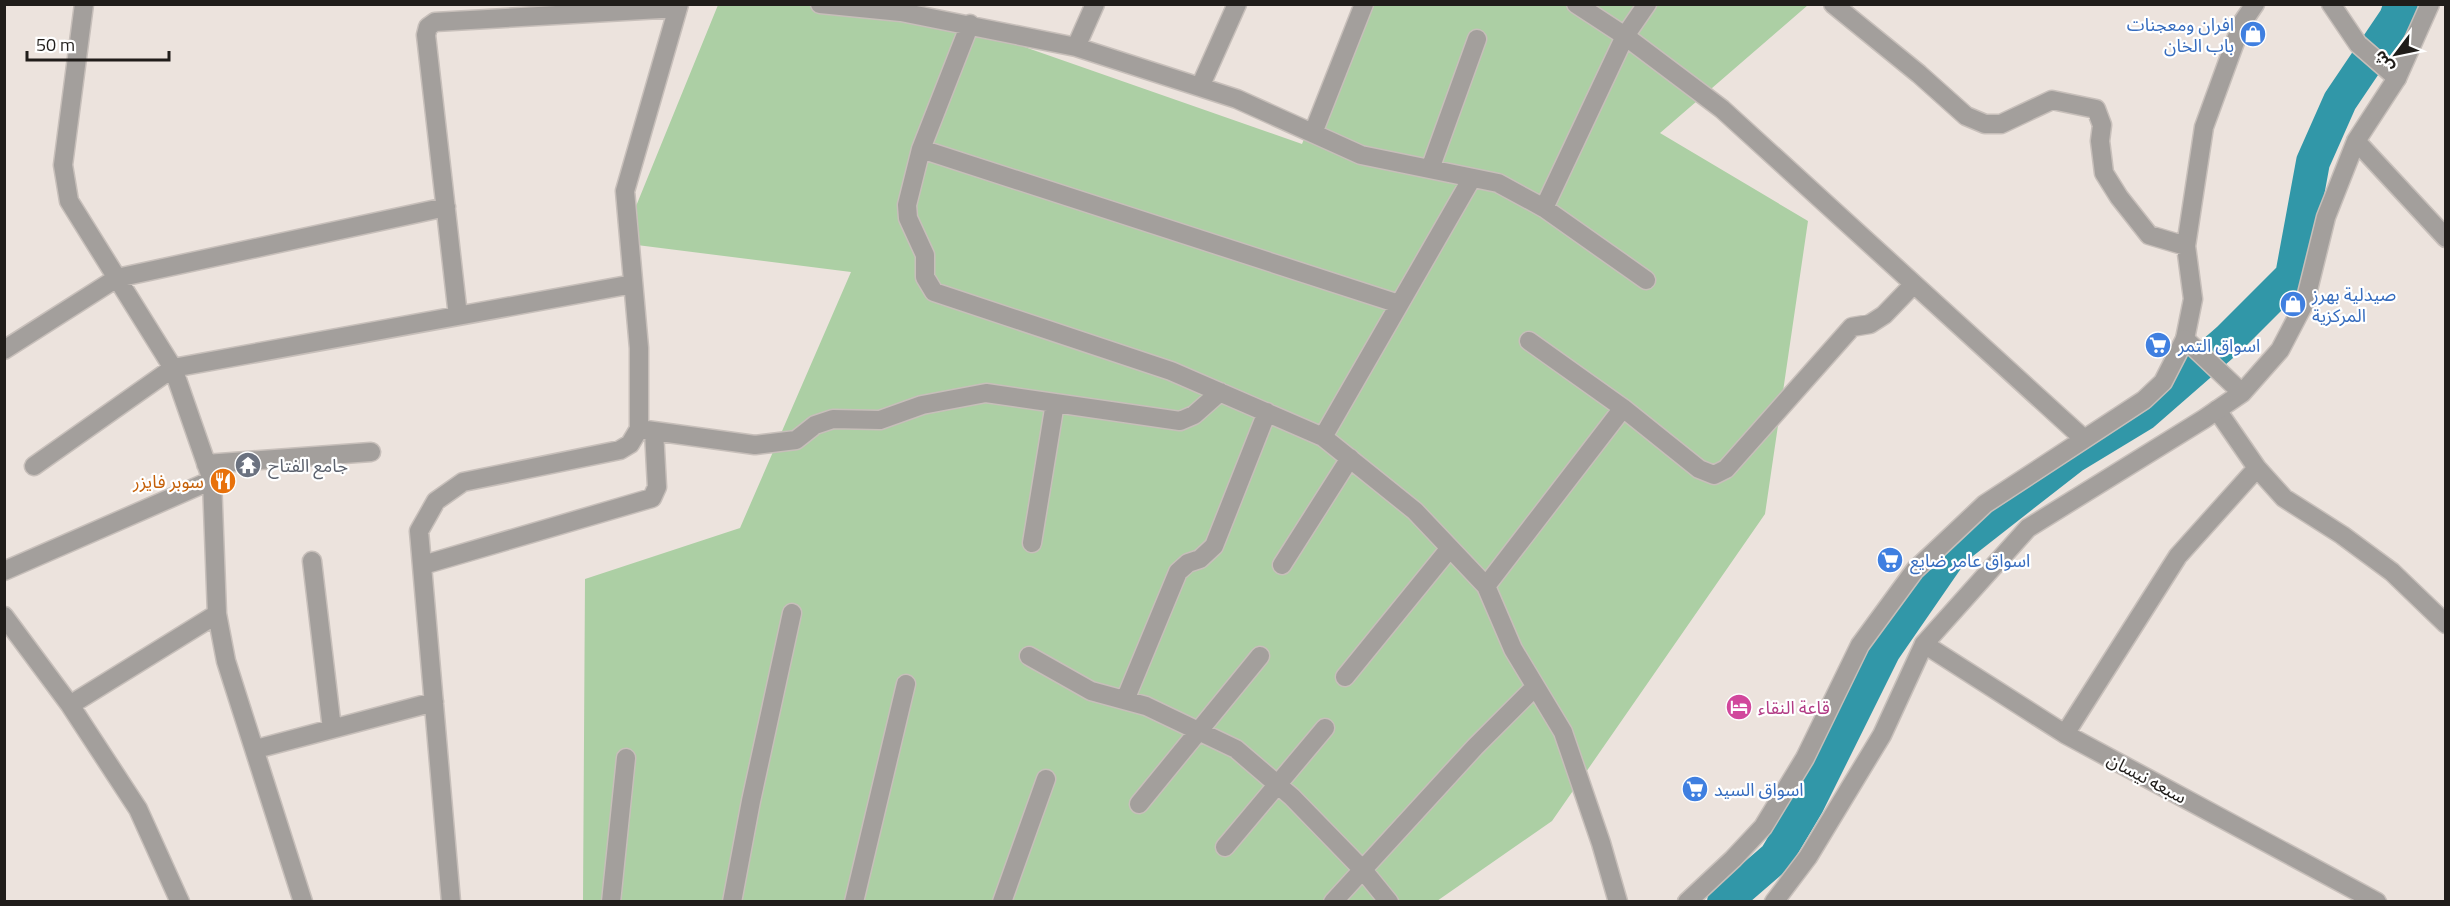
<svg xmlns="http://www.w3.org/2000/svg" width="2450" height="906" font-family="'Titillium Web','Noto Sans Arabic',sans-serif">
<rect width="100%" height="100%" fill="#ece3dd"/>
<path fill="#accfa4" d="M 718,5 L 904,5 L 1302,144 L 1359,5 L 1808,5 L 1660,133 L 1808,221 L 1765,514 L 1552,821 L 1437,901 L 583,902 L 585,579 L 740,528 L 851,272 L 621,243 Z"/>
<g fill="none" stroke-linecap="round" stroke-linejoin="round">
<path stroke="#3197a8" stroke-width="34" d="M 1724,902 L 1776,857 L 1808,803 L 1884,650 L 1953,550 L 2072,457 L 2143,414 L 2229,339 L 2292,276 L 2313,162 L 2340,101 L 2396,18 L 2401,4"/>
<defs>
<path id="minor" d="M 84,4 L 63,165 L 69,201 L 173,368 L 212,480 L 217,614 L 226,661 L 303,902
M 820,4 L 901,12 L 1076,47 L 1237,99 L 1361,155 L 1498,183 L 1544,208 L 1646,280
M 1576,4 L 1625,36 L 1722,109 L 2084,439
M 1833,4 L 1919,74 L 1966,116 L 1985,124 L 2001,124 L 2052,100 L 2096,109 L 2102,125 L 2100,141 L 2104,173 L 2119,197 L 2149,235 L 2186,246
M 2331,4 L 2358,44 L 2397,78
M 970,24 L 921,149 L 907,205 L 908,218 L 925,255 L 925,277 L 934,292 L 1171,371 L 1323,437 L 1415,511 L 1486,586 L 1513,649 L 1563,732 L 1601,843 L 1618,902
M 1076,47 L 1095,4
M 1200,87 L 1237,4
M 1313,133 L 1364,4
M 921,149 L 1399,304
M 1430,169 L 1477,39
M 1544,208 L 1625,36 L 1647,4
M 458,316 L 426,35 L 428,27 L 435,22 L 678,8
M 1529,341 L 1623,408 L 1699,469 L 1714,475 L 1726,469 L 1852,327 L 1870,324 L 1884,315 L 1913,285
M 4,350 L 117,278 L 446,207
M 2217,410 L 2257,468 L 2284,498 L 2342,535 L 2392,572 L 2446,624
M 639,429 L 755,445 L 796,440 L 815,425 L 833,419 L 880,420 L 922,405 L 986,393 L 1180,421 L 1194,415 L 1220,392
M 1323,437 L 1472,178
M 206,464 L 371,452
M 34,466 L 173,368 L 633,284
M 1032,543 L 1055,403
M 312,561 L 332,729
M 423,565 L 652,498 L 657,487 L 654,431
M 1282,565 L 1350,458
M 4,571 L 212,480
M 1486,586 L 1623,408
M 4,616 L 70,705 L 138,809 L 180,902
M 1924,644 L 2065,734 L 2377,902
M 1029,656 L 1091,691 L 1146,706 L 1236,749 L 1292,797 L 1363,870 L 1389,902
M 1345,677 L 1450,548
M 1125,700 L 1178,572 L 1188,563 L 1200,559 L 1214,546 L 1267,412
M 70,705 L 217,614
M 2065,734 L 2178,556 L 2257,468
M 256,749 L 434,702
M 1139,804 L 1260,656
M 1225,847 L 1325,728
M 451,902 L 419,531 L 436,501 L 463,482 L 620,450 L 630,444 L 639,429 L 639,348 L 625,191 L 679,4
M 611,902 L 626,758
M 732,902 L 751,801 L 792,613
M 854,902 L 906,684
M 1002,902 L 1046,779
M 1333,902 L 1475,747 L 1535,687
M 1687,902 L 1733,859 L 1763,827 L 1805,758 L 1860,645 L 1915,570 L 1985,504 L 2144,400 L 2163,382 L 2185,339 L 2193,299 L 2186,246 L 2204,127 L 2242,23 L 2255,4"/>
<path id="tertiary" d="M 2356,141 L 2446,238
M 2185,339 L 2242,393
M 1774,902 L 1808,857 L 1882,735 L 1924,644 L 2028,528 L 2204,419 L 2242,393 L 2280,350 L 2305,302 L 2326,217 L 2356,141 L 2397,78 L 2430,4"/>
</defs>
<use href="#minor" stroke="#c7bfba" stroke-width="21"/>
<use href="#tertiary" stroke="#c7bfba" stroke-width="21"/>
<use href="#minor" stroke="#a39f9c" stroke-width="18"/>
<use href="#tertiary" stroke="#a39f9c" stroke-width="18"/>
</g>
<defs>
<symbol id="shop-disc" viewBox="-11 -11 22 22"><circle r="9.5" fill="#3f7fe0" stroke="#fff"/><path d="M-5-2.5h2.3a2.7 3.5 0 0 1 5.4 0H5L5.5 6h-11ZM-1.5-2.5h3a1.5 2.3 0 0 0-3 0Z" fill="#fff"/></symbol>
<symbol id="supermarket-disc" viewBox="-11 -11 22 22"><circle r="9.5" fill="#3f7fe0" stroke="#fff"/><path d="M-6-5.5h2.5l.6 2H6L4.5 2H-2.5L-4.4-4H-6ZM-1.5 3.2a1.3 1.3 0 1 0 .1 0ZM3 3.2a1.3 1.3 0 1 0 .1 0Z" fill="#fff"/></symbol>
<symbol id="temple-disc" viewBox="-11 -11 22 22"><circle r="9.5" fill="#6b7280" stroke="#fff"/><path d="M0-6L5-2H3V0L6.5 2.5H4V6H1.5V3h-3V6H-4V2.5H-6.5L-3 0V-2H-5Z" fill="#fff"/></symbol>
<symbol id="restaurant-disc" viewBox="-11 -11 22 22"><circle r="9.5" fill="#e8710a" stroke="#fff"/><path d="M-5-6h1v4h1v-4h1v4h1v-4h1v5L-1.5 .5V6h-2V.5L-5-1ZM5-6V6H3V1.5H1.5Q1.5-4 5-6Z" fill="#fff"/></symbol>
<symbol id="hotel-disc" viewBox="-11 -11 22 22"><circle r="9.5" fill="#d1479c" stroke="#fff"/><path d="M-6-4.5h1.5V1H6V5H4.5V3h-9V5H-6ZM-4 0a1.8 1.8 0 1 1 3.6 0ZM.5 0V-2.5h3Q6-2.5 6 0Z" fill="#fff"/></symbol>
</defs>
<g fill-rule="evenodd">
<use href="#shop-disc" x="2238" y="19" width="30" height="30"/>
<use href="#shop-disc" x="2278" y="289" width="30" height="30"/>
<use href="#supermarket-disc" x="2143" y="330" width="30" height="30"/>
<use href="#temple-disc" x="233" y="450" width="30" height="30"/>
<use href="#restaurant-disc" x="208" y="466" width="30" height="30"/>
<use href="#supermarket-disc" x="1875" y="545" width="30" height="30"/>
<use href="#hotel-disc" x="1724" y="692" width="30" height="30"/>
<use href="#supermarket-disc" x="1680" y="774" width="30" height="30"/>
</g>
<g text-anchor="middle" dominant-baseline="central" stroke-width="4.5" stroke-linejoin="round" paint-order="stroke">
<g font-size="18" fill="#366cbe" stroke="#fff" text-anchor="start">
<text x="2234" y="24" text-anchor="end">افران ومعجنات<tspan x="2234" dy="21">باب الخان</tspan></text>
<text x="2312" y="294">صيدلية بهرز<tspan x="2312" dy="21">المركزية</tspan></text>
<text x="2178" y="345">اسواق التمر</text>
<text x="1910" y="560">اسواق عامر ضايع</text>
<text x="1714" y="789">اسواق السيد</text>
</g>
<g font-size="18" fill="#5b616d" stroke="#fff" text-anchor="start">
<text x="268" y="465">جامع الفتاح</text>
</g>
<g font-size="18" fill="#c56008" stroke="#fff" text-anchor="end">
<text x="204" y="481">سوبر فايزر</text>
</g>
<g font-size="18" fill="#b23c85" stroke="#fff" text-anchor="start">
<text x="1758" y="707">قاعة النقاء</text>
</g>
<g font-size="18" fill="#201d1a" stroke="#fff">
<text transform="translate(2147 778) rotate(28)">سبعه نيسان</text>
</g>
</g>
<rect width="2450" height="906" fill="none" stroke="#201d1a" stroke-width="12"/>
<g transform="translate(2396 54) rotate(238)" stroke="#ffffff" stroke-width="4.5" paint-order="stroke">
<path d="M0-4.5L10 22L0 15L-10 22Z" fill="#201d1a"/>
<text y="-9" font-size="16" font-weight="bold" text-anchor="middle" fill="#201d1a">ش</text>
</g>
<path d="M27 51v9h142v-9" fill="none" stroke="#201d1a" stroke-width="3"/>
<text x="36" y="51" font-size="18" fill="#201d1a" stroke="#ffffff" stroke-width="4.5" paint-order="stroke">50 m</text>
</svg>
